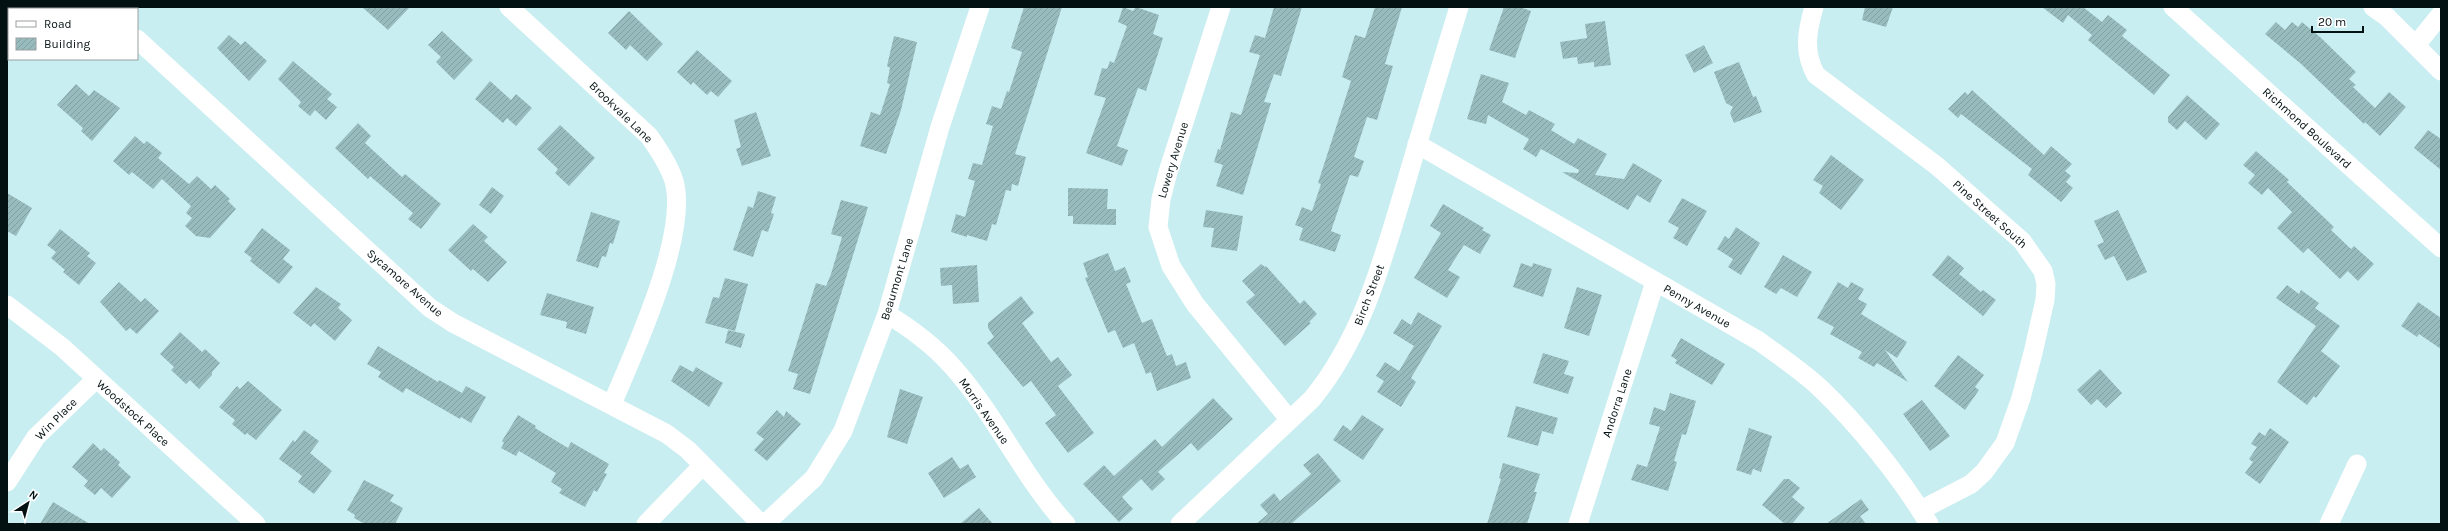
<svg xmlns="http://www.w3.org/2000/svg" width="2448" height="531" font-family="Karla,sans-serif">
<defs>
<pattern id="building-hatch" width="6" height="6" patternUnits="userSpaceOnUse"><rect width="6" height="6" fill="#98bbbe"/><path d="M-1 1l2-2M0 6l6-6M5 7l2-2" fill="none" stroke="#81a0a2"/></pattern>
</defs>
<rect width="100%" height="100%" fill="#c9eef1"/>
<path fill="url(#building-hatch)" d="M 362,7 L 410,7 L 388,30 Z
M 1024,7 L 1062,7 L 1015,154 L 1026,157 L 1018,186 L 1012,184 L 1011,191 L 1006,190 L 996,225 L 992,224 L 987,241 L 967,235 L 967,237 L 951,232 L 956,214 L 965,217 L 975,181 L 968,179 L 973,163 L 982,165 L 993,126 L 986,124 L 992,106 L 1001,109 L 1007,91 L 1009,92 L 1022,52 L 1011,48 Z
M 1123,7 L 1133,11 L 1136,7 L 1159,15 L 1153,34 L 1163,38 L 1146,91 L 1138,88 L 1117,146 L 1128,150 L 1122,166 L 1086,153 L 1106,98 L 1094,95 L 1102,68 L 1107,69 L 1110,61 L 1114,63 L 1127,26 L 1118,22 Z
M 1274,7 L 1302,7 L 1281,76 L 1274,74 L 1264,102 L 1271,103 L 1243,195 L 1216,186 L 1223,165 L 1214,162 L 1218,149 L 1220,150 L 1231,112 L 1241,115 L 1260,55 L 1249,52 L 1255,35 L 1265,38 Z
M 1375,7 L 1402,7 L 1385,64 L 1393,66 L 1377,120 L 1367,117 L 1354,157 L 1364,161 L 1358,177 L 1350,175 L 1331,231 L 1341,235 L 1335,252 L 1299,240 L 1303,228 L 1295,225 L 1302,207 L 1312,211 L 1321,184 L 1318,183 L 1351,81 L 1342,77 L 1355,35 L 1365,38 Z
M 1504,7 L 1520,7 L 1531,11 L 1515,58 L 1489,50 Z
M 1865,7 L 1893,7 L 1886,27 L 1862,20 Z
M 2042,7 L 2083,7 L 2102,22 L 2108,15 L 2127,30 L 2122,36 L 2170,75 L 2154,95 L 2088,40 L 2092,35 L 2068,15 L 2063,23 Z
M 629,11 L 663,44 L 647,61 L 630,45 L 626,50 L 608,33 Z
M 1605,21 L 1611,65 L 1594,67 L 1594,62 L 1578,64 L 1577,57 L 1563,59 L 1560,42 L 1587,38 L 1585,24 Z
M 2276,22 L 2285,30 L 2292,22 L 2298,27 L 2302,22 L 2320,37 L 2356,72 L 2349,79 L 2356,85 L 2353,87 L 2375,108 L 2389,92 L 2406,107 L 2380,136 L 2365,122 L 2364,124 L 2300,63 L 2265,34 Z
M 442,31 L 473,60 L 454,80 L 436,62 L 441,57 L 428,45 Z
M 229,35 L 241,45 L 245,41 L 267,61 L 249,81 L 217,48 Z
M 894,36 L 917,42 L 901,110 L 886,154 L 860,146 L 871,112 L 880,115 L 890,84 L 887,83 L 890,68 L 887,66 Z
M 1704,45 L 1713,63 L 1694,73 L 1685,55 Z
M 697,50 L 732,81 L 718,97 L 711,91 L 707,95 L 693,82 L 691,85 L 677,72 Z
M 293,61 L 332,94 L 327,99 L 337,107 L 326,120 L 315,110 L 310,116 L 298,106 L 301,102 L 278,79 Z
M 1739,62 L 1753,97 L 1756,96 L 1762,112 L 1734,123 L 1730,113 L 1733,107 L 1726,103 L 1714,72 Z
M 1481,74 L 1509,83 L 1502,102 L 1526,115 L 1529,110 L 1555,124 L 1551,130 L 1574,144 L 1578,138 L 1607,154 L 1595,175 L 1624,179 L 1633,163 L 1662,180 L 1650,203 L 1637,195 L 1628,210 L 1562,172 L 1578,173 L 1579,170 L 1541,149 L 1536,157 L 1523,149 L 1529,139 L 1488,115 L 1486,124 L 1467,119 Z
M 490,81 L 511,100 L 516,94 L 532,108 L 516,126 L 507,118 L 503,123 L 475,99 Z
M 76,84 L 89,96 L 94,90 L 120,108 L 92,141 L 81,131 L 83,128 L 57,105 Z
M 1972,90 L 2044,155 L 2051,146 L 2072,164 L 2065,171 L 2071,176 L 2066,182 L 2073,188 L 2061,202 L 2028,175 L 2032,169 L 1961,114 L 1958,118 L 1948,109 L 1965,92 L 1968,95 Z
M 2187,95 L 2220,124 L 2206,140 L 2185,121 L 2177,130 L 2168,122 L 2168,117 Z
M 756,112 L 771,156 L 742,166 L 736,149 L 741,147 L 734,120 Z
M 358,123 L 371,136 L 365,143 L 402,177 L 405,174 L 441,204 L 421,229 L 408,219 L 413,213 L 370,176 L 368,179 L 335,148 Z
M 560,125 L 595,158 L 569,186 L 555,173 L 558,169 L 537,149 Z
M 2428,130 L 2441,139 L 2441,170 L 2414,148 Z
M 135,136 L 144,144 L 147,141 L 162,153 L 158,158 L 189,184 L 197,176 L 211,189 L 215,185 L 230,199 L 228,201 L 236,209 L 210,238 L 196,236 L 185,226 L 192,218 L 186,213 L 191,206 L 162,179 L 153,189 L 132,172 L 129,175 L 113,161 Z
M 2256,151 L 2289,180 L 2287,182 L 2334,227 L 2331,230 L 2351,249 L 2354,246 L 2374,264 L 2358,281 L 2348,271 L 2340,279 L 2308,248 L 2303,253 L 2277,228 L 2292,212 L 2268,188 L 2262,195 L 2248,183 L 2255,175 L 2243,165 Z
M 1831,155 L 1864,180 L 1841,210 L 1819,193 L 1823,186 L 1813,180 Z
M 492,187 L 504,196 L 491,214 L 479,205 Z
M 1068,188 L 1108,189 L 1107,209 L 1116,209 L 1116,225 L 1073,224 L 1073,216 L 1068,216 Z
M 758,191 L 776,197 L 771,213 L 774,214 L 768,232 L 762,230 L 753,257 L 733,250 L 748,206 L 753,208 Z
M 7,193 L 32,208 L 16,236 L 7,231 Z
M 1682,198 L 1707,211 L 1687,246 L 1673,238 L 1679,228 L 1668,222 Z
M 841,200 L 868,207 L 810,394 L 793,389 L 798,374 L 788,371 L 816,283 L 826,286 L 831,274 L 842,237 L 831,234 Z
M 1443,204 L 1484,228 L 1482,230 L 1491,235 L 1480,254 L 1464,245 L 1448,270 L 1460,277 L 1447,298 L 1414,278 L 1441,233 L 1430,226 Z
M 1206,210 L 1243,216 L 1237,251 L 1211,247 L 1214,228 L 1203,227 Z
M 2118,210 L 2147,272 L 2127,281 L 2114,256 L 2105,260 L 2097,245 L 2104,242 L 2094,221 Z
M 591,212 L 620,221 L 613,244 L 610,243 L 606,257 L 602,256 L 598,268 L 576,261 Z
M 473,224 L 488,237 L 484,241 L 507,262 L 488,282 L 473,269 L 471,271 L 448,250 Z
M 1736,227 L 1760,243 L 1741,275 L 1728,267 L 1733,259 L 1717,249 L 1725,236 L 1729,239 Z
M 262,228 L 290,250 L 283,259 L 293,267 L 279,284 L 250,261 L 252,258 L 244,252 Z
M 60,229 L 90,253 L 87,256 L 96,263 L 79,285 L 63,272 L 65,270 L 51,258 L 56,252 L 47,245 Z
M 1108,253 L 1115,271 L 1125,267 L 1131,282 L 1126,284 L 1142,323 L 1152,319 L 1167,356 L 1172,354 L 1176,366 L 1186,362 L 1191,378 L 1157,391 L 1151,372 L 1146,374 L 1134,343 L 1123,348 L 1115,330 L 1108,333 L 1085,278 L 1088,277 L 1083,263 Z
M 1783,255 L 1812,272 L 1797,297 L 1781,288 L 1776,294 L 1764,287 Z
M 1948,255 L 1964,268 L 1959,274 L 1981,292 L 1983,290 L 1996,300 L 1983,316 L 1932,275 Z
M 1521,263 L 1532,267 L 1533,263 L 1552,269 L 1543,297 L 1513,287 Z
M 1261,264 L 1265,267 L 1266,266 L 1300,304 L 1304,300 L 1317,314 L 1309,322 L 1311,323 L 1285,346 L 1246,302 L 1255,295 L 1242,281 Z
M 977,265 L 979,302 L 953,304 L 952,285 L 941,286 L 940,268 Z
M 725,278 L 748,284 L 735,331 L 705,323 L 713,297 L 719,298 Z
M 119,282 L 141,302 L 145,298 L 159,311 L 137,334 L 130,328 L 126,331 L 100,302 Z
M 1838,282 L 1848,288 L 1851,282 L 1864,289 L 1858,299 L 1867,304 L 1861,314 L 1907,342 L 1897,358 L 1885,350 L 1908,382 L 1877,363 L 1874,367 L 1858,358 L 1862,352 L 1830,334 L 1834,327 L 1817,318 Z
M 2287,285 L 2299,294 L 2301,290 L 2319,303 L 2315,308 L 2340,326 L 2321,351 L 2340,366 L 2316,398 L 2314,396 L 2307,405 L 2277,382 L 2316,326 L 2276,298 Z
M 316,287 L 341,304 L 338,308 L 352,320 L 335,341 L 314,323 L 311,327 L 293,313 Z
M 1577,287 L 1602,295 L 1589,336 L 1564,328 Z
M 547,293 L 594,307 L 586,334 L 566,328 L 567,322 L 540,315 Z
M 1021,296 L 1034,313 L 1022,323 L 1051,362 L 1058,357 L 1072,375 L 1058,386 L 1094,433 L 1068,453 L 1045,423 L 1056,415 L 1031,381 L 1023,387 L 987,343 L 994,337 L 988,328 L 988,323 Z
M 2418,302 L 2441,318 L 2441,349 L 2419,334 L 2417,337 L 2401,326 Z
M 1418,312 L 1442,326 L 1411,378 L 1416,382 L 1401,407 L 1377,392 L 1384,381 L 1376,376 L 1385,362 L 1399,371 L 1414,346 L 1393,333 L 1402,319 L 1411,325 Z
M 728,330 L 745,334 L 741,348 L 725,343 Z
M 180,332 L 202,352 L 205,349 L 220,363 L 212,372 L 212,375 L 199,389 L 190,380 L 186,384 L 171,370 L 174,367 L 160,354 Z
M 1681,338 L 1725,364 L 1712,385 L 1675,363 L 1677,360 L 1671,356 Z
M 378,346 L 438,382 L 439,380 L 462,393 L 466,386 L 486,397 L 471,423 L 461,417 L 460,419 L 406,388 L 403,393 L 378,377 L 381,372 L 367,364 Z
M 1543,353 L 1569,361 L 1564,374 L 1574,377 L 1568,394 L 1533,383 Z
M 1958,355 L 1984,375 L 1975,387 L 1979,390 L 1965,410 L 1934,386 Z
M 680,365 L 693,372 L 696,367 L 723,383 L 709,407 L 671,381 Z
M 2100,369 L 2122,393 L 2106,408 L 2097,399 L 2091,405 L 2077,390 Z
M 248,381 L 282,410 L 256,440 L 247,433 L 245,435 L 232,424 L 235,420 L 219,407 L 237,386 L 240,389 Z
M 900,389 L 923,397 L 907,444 L 887,437 Z
M 1670,393 L 1696,401 L 1686,435 L 1682,434 L 1674,461 L 1677,462 L 1668,491 L 1631,480 L 1637,464 L 1647,467 L 1660,427 L 1649,424 L 1654,407 L 1665,411 Z
M 1213,398 L 1233,419 L 1198,451 L 1191,443 L 1158,472 L 1165,479 L 1152,491 L 1141,479 L 1122,497 L 1133,509 L 1119,522 L 1083,484 L 1104,465 L 1114,476 L 1155,439 L 1162,447 Z
M 1922,400 L 1950,436 L 1930,451 L 1903,414 Z
M 1516,406 L 1558,418 L 1553,434 L 1542,431 L 1538,446 L 1507,437 Z
M 777,410 L 784,417 L 786,411 L 801,424 L 767,461 L 754,450 L 764,439 L 756,433 Z
M 518,415 L 536,426 L 535,428 L 568,448 L 571,442 L 609,464 L 604,473 L 607,474 L 597,492 L 594,490 L 585,507 L 559,493 L 562,489 L 551,482 L 556,473 L 519,451 L 516,456 L 501,448 L 504,443 L 502,441 Z
M 1362,415 L 1384,429 L 1363,460 L 1333,440 L 1343,425 L 1351,431 Z
M 1749,428 L 1772,436 L 1761,472 L 1753,469 L 1751,475 L 1736,470 Z
M 2270,428 L 2289,442 L 2260,484 L 2245,473 L 2253,462 L 2249,459 L 2257,447 L 2251,444 L 2259,432 L 2265,436 Z
M 304,430 L 319,441 L 310,453 L 332,471 L 314,494 L 298,482 L 302,476 L 279,459 L 293,440 L 295,442 Z
M 93,443 L 101,451 L 104,448 L 120,462 L 118,465 L 131,477 L 112,498 L 101,488 L 95,495 L 84,486 L 88,481 L 72,467 Z
M 1318,453 L 1341,481 L 1291,524 L 1256,524 L 1268,514 L 1260,505 L 1274,493 L 1280,501 L 1311,474 L 1303,465 Z
M 952,457 L 960,469 L 968,464 L 976,477 L 944,498 L 928,473 Z
M 1503,463 L 1540,474 L 1534,492 L 1537,492 L 1527,524 L 1487,524 L 1501,479 L 1499,478 Z
M 1784,479 L 1789,479 L 1800,488 L 1792,497 L 1805,508 L 1792,524 L 1785,524 L 1762,505 Z
M 364,480 L 394,495 L 390,501 L 403,508 L 395,524 L 365,524 L 354,518 L 355,515 L 347,510 Z
M 1861,499 L 1869,510 L 1860,516 L 1866,524 L 1826,524 Z
M 53,502 L 90,524 L 40,524 Z
M 979,508 L 993,524 L 960,524 Z"/>
<g fill="none" stroke-linecap="round" stroke-linejoin="round">
<path stroke="#fff" stroke-width="19" d="M 101,7 L 103,9
M 509,7 L 649,136 C 659,150 669,165 674,181 C 689,235 634,352 612,404
M 1221,7 L 1168,172 L 1161,199 L 1158,227 L 1171,266 L 1195,304 L 1289,419
M 1814,7 C 1807,31 1803,52 1816,75 L 1937,166 L 2022,241 L 2043,271 L 2046,284 L 2045,300 L 2033,353 L 2021,398 L 2005,443 L 1984,472 L 1971,484 L 1921,510
M 2173,7 L 2441,248
M 2373,7 L 2387,17 L 2441,71
M 137,39 L 430,308 L 453,323 L 667,434 L 688,450 L 761,524
M 2416,45 L 2441,14
M 1417,144 L 1759,341 C 1779,356 1801,370 1820,388 C 1858,424 1902,479 1929,524
M 7,305 L 62,347 L 256,524
M 887,314 C 910,328 932,344 951,365 C 995,413 1022,476 1066,524
M 7,482 L 36,437 L 96,379
M 646,524 L 703,465
M 765,524 L 814,478 L 843,431 L 887,314 L 940,127 L 980,7
M 1180,524 L 1312,399 C 1361,339 1381,266 1403,193 C 1421,131 1440,69 1459,7
M 1578,524 L 1655,282
M 2329,524 L 2357,464"/>
</g>
<g text-anchor="middle" dominant-baseline="central" stroke-width="4" stroke-linejoin="round" paint-order="stroke">
<g font-size="12" fill="#041112" stroke="#fff">
<text transform="translate(621 112) rotate(44)">Brookvale Lane</text>
<text transform="translate(2307 128) rotate(42)">Richmond Boulevard</text>
<text transform="translate(1173 160) rotate(-73)">Lowery Avenue</text>
<text transform="translate(1990 214) rotate(42)">Pine Street South</text>
<text transform="translate(897 279) rotate(-73)">Beaumont Lane</text>
<text transform="translate(405 283) rotate(41)">Sycamore Avenue</text>
<text transform="translate(1369 295) rotate(-69)">Birch Street</text>
<text transform="translate(1697 306) rotate(30)">Penny Avenue</text>
<text transform="translate(1617 403) rotate(-72)">Andorra Lane</text>
<text transform="translate(984 411) rotate(55)">Morris Avenue</text>
<text transform="translate(133 413) rotate(42)">Woodstock Place</text>
<text transform="translate(56 419) rotate(-45)">Win Place</text>
</g>
</g>
<rect width="2448" height="531" fill="none" stroke="#041112" stroke-width="16"/>
<rect x="8" y="8" width="130" height="52" fill="#ffffff" stroke="#9ba0a0"/>
<rect x="16" y="21" width="20" height="6" fill="#ffffff" stroke="#9ba0a0"/>
<text x="44" y="28" font-size="12" fill="#041112">Road</text>
<rect x="16" y="38" width="20" height="12" fill="url(#building-hatch)" stroke="#9ba0a0"/>
<text x="44" y="48" font-size="12" fill="#041112">Building</text>
<g transform="translate(28 503) rotate(36)" stroke="#ffffff" stroke-width="3" paint-order="stroke">
<path d="M0-3L7 15L0 10L-7 15Z" fill="#041112"/>
<text y="-6" font-size="11" font-weight="bold" text-anchor="middle" fill="#041112">N</text>
</g>
<path d="M2312 26v6h51v-6" fill="none" stroke="#041112" stroke-width="2"/>
<text x="2318" y="26" font-size="12" fill="#041112" stroke="#ffffff" stroke-width="3" paint-order="stroke">20 m</text>
</svg>
